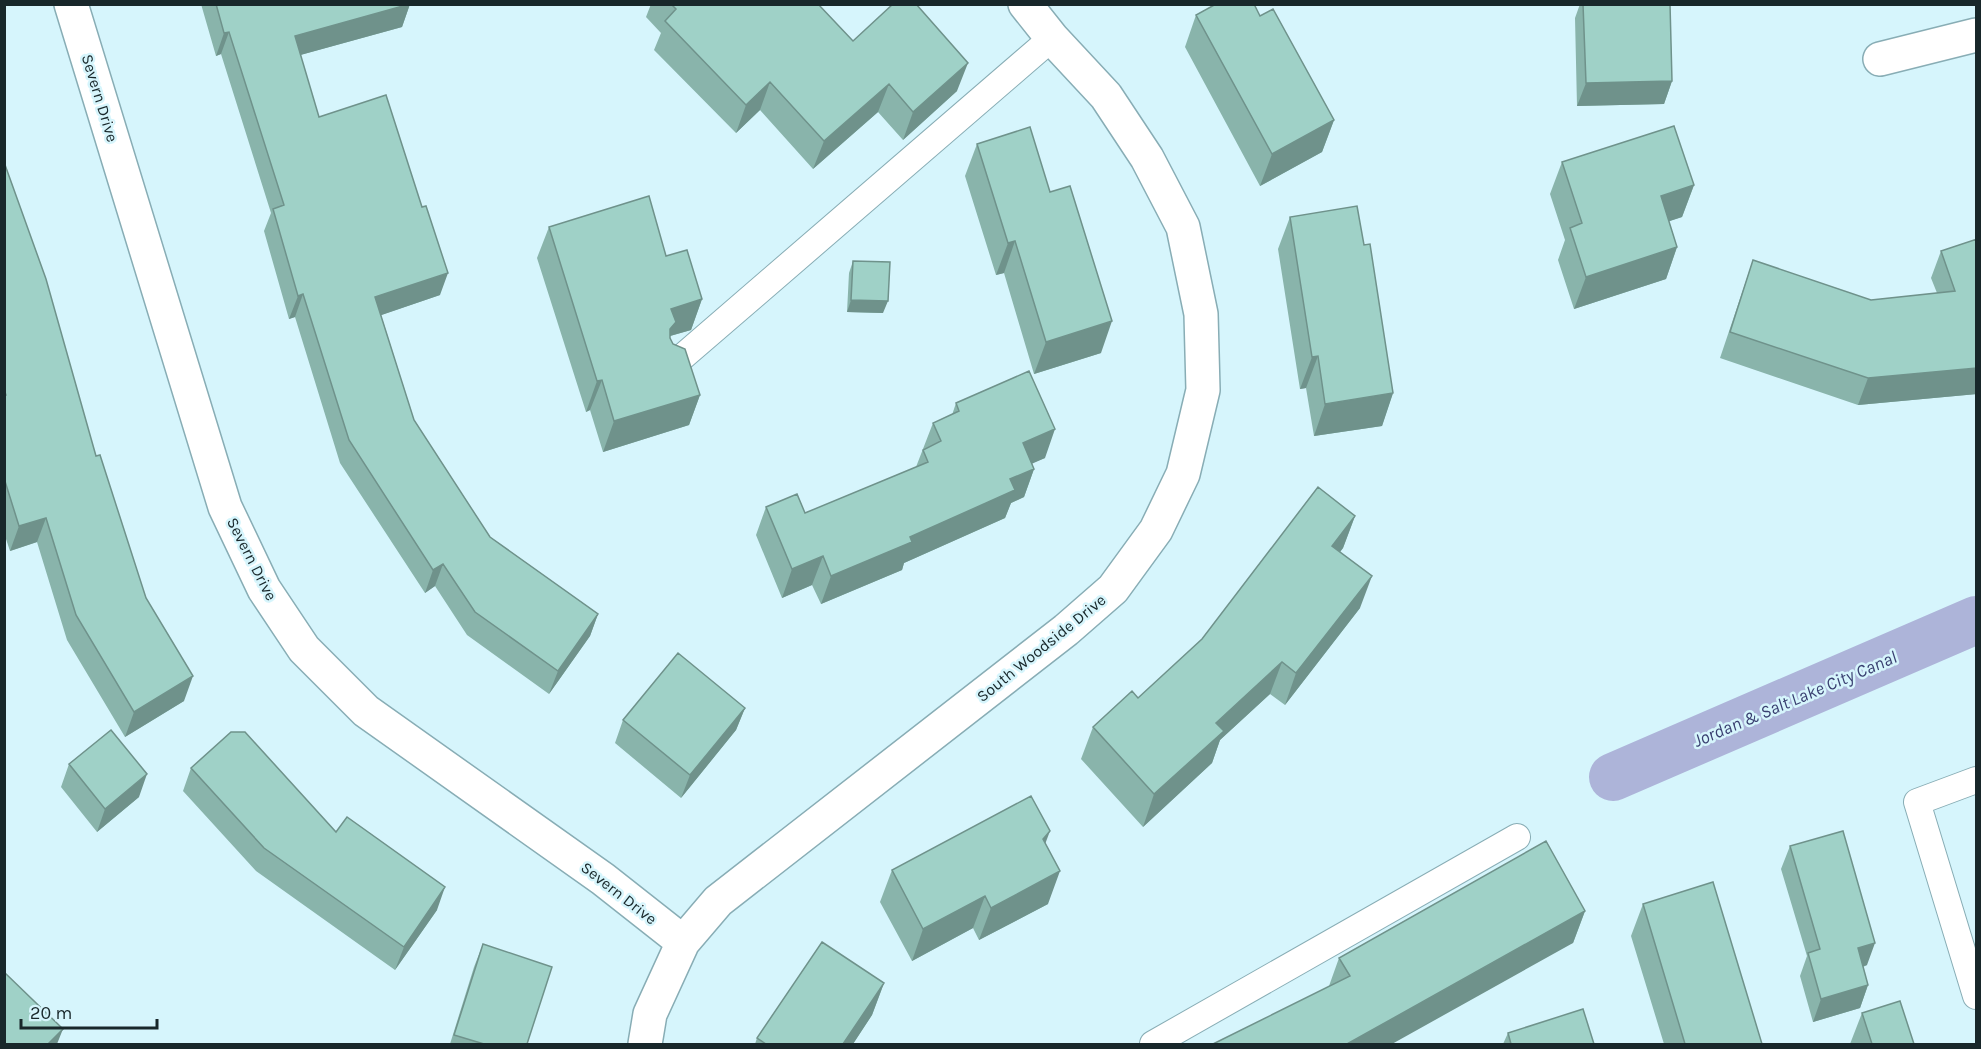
<svg xmlns="http://www.w3.org/2000/svg" width="1981" height="1049" font-family="Karla,sans-serif">
<rect width="100%" height="100%" fill="#d6f5fc"/>
<g fill="none" stroke-linecap="round" stroke-linejoin="round">
<path stroke="#adb4d9" stroke-width="48" d="M 1613,777 L 1976,620"/>
<defs>
<path id="service" d="M 673,365 L 1052,38
M 1976,780 L 1917,802 L 1976,996
M 1153,1044 L 1517,837"/>
<path id="minor" d="M 71,4 L 225,507 L 264,589 L 304,649 L 366,711 L 603,879 L 683,942
M 1880,59 L 1976,35
M 645,1044 L 650,1014 L 683,942 L 718,901 L 1066,630 L 1113,589 L 1156,530 L 1183,474 L 1203,390 L 1201,314 L 1183,227 L 1147,158 L 1106,96 L 1052,38 L 1025,4"/>
</defs>
<use href="#service" stroke="#88adb5" stroke-width="28"/>
<use href="#minor" stroke="#88adb5" stroke-width="36"/>
<use href="#service" stroke="#fff" stroke-width="26"/>
<use href="#minor" stroke="#fff" stroke-width="33"/>
</g>
<path fill="#89b4ab" d="M 201,4 L 410,4 L 402,27 L 300,55 L 319,117 L 440,295 L 381,315 L 414,420 L 490,537 L 598,614 L 590,636 L 549,694 L 467,635 L 435,586 L 425,593 L 340,463 L 295,317 L 289,319 L 264,231 L 271,213 L 221,54 L 216,56 Z
M 651,4 L 818,4 L 853,41 L 957,91 L 903,140 L 878,112 L 813,169 L 760,110 L 736,133 L 654,50 L 661,33 L 646,17 Z
M 1580,4 L 1670,4 L 1672,81 L 1664,104 L 1577,106 L 1575,18 Z
M 1196,15 L 1260,16 L 1334,120 L 1322,152 L 1260,186 L 1185,47 Z
M 977,144 L 1101,353 L 1034,374 L 1004,273 L 996,275 L 965,176 Z
M 4,162 L 96,456 L 146,598 L 184,701 L 125,737 L 67,640 L 37,542 L 10,551 L 4,533 Z
M 1562,162 L 1694,185 L 1682,217 L 1669,221 L 1677,247 L 1666,279 L 1574,309 L 1558,260 L 1565,240 L 1550,194 Z
M 1290,217 L 1364,245 L 1393,393 L 1382,426 L 1314,436 L 1306,388 L 1300,389 L 1278,249 Z
M 549,227 L 666,256 L 702,299 L 691,330 L 670,336 L 670,338 L 700,395 L 689,425 L 603,452 L 590,410 L 586,412 L 537,258 Z
M 1977,239 L 1977,394 L 1858,405 L 1720,358 L 1753,260 L 1871,300 L 1937,293 L 1931,278 L 1941,251 Z
M 853,261 L 883,313 L 847,312 L 849,273 Z
M 956,403 L 1045,458 L 1032,463 L 1034,469 L 1024,497 L 1011,503 L 1005,518 L 904,563 L 902,570 L 821,604 L 812,585 L 782,598 L 756,535 L 766,507 L 805,513 L 916,467 L 933,423 L 952,415 Z
M 1355,516 L 1343,548 L 1340,552 L 1360,608 L 1285,705 L 1270,694 L 1220,740 L 1212,763 L 1143,827 L 1081,759 L 1093,727 L 1138,698 Z
M 745,708 L 736,730 L 681,798 L 615,743 L 623,720 Z
M 69,764 L 139,797 L 97,832 L 61,787 Z
M 191,768 L 336,832 L 437,910 L 395,970 L 256,871 L 183,791 Z
M 1790,846 L 1867,965 L 1863,967 L 1868,985 L 1860,1008 L 1813,1022 L 1800,976 L 1807,956 L 1781,869 Z
M 892,870 L 1048,904 L 979,940 L 973,928 L 912,961 L 880,902 Z
M 1643,904 L 1762,1044 L 1664,1044 L 1631,936 Z
M 1585,911 L 1573,943 L 1329,986 L 1339,958 Z
M 483,944 L 527,1044 L 450,1044 L 474,967 Z
M 884,983 L 872,1015 L 853,1044 L 755,1044 L 757,1038 Z
M 1862,1013 L 1914,1044 L 1850,1044 Z
M 1508,1033 L 1511,1044 L 1503,1044 Z"/>
<path fill="#6f928b" d="M 410,4 L 402,27 L 286,59 L 295,36 Z
M 229,32 L 221,54 L 216,56 L 224,33 Z
M 968,63 L 957,91 L 903,140 L 913,112 Z
M 1672,81 L 1664,104 L 1577,106 L 1586,83 Z
M 770,82 L 760,110 L 736,133 L 746,105 Z
M 889,84 L 878,112 L 813,169 L 824,141 Z
M 1334,120 L 1322,152 L 1260,186 L 1272,154 Z
M 1694,185 L 1682,217 L 1649,228 L 1661,196 Z
M 1015,241 L 1004,273 L 996,275 L 1008,243 Z
M 1677,247 L 1666,279 L 1574,309 L 1586,277 Z
M 448,273 L 440,295 L 367,320 L 375,297 Z
M 303,294 L 295,317 L 289,319 L 298,296 Z
M 702,299 L 691,330 L 670,336 L 664,353 L 671,309 Z
M 851,300 L 888,301 L 883,313 L 847,312 Z
M 1112,321 L 1101,353 L 1034,374 L 1046,342 Z
M 1318,356 L 1306,388 L 1300,389 L 1312,357 Z
M 1977,368 L 1977,394 L 1858,405 L 1868,378 Z
M 602,380 L 590,410 L 586,412 L 597,381 Z
M 1393,393 L 1382,426 L 1314,436 L 1325,404 Z
M 700,395 L 689,425 L 603,452 L 614,421 Z
M 1055,429 L 1045,458 L 1013,472 L 1023,443 Z
M 1034,469 L 1024,497 L 1011,503 L 1005,518 L 904,563 L 902,570 L 821,604 L 831,576 L 910,537 L 1010,479 Z
M 1355,516 L 1343,548 L 1320,578 L 1332,546 Z
M 46,518 L 37,542 L 10,551 L 19,526 Z
M 823,556 L 812,585 L 782,598 L 792,569 Z
M 443,564 L 435,586 L 425,593 L 433,570 Z
M 1372,576 L 1360,608 L 1285,705 L 1296,673 Z
M 598,614 L 590,636 L 549,694 L 558,671 Z
M 1282,662 L 1270,694 L 1220,740 L 1212,763 L 1143,827 L 1154,794 L 1216,723 Z
M 193,676 L 184,701 L 125,737 L 134,712 Z
M 745,708 L 736,730 L 681,798 L 690,775 Z
M 147,774 L 139,797 L 97,832 L 105,809 Z
M 1050,831 L 1038,863 L 1043,839 Z
M 1060,871 L 1048,904 L 979,940 L 991,908 Z
M 445,887 L 437,910 L 395,970 L 404,947 Z
M 985,896 L 973,928 L 912,961 L 923,929 Z
M 1585,911 L 1573,943 L 1392,1044 L 1347,1044 Z
M 1875,943 L 1867,965 L 1850,971 L 1858,948 Z
M 884,983 L 872,1015 L 853,1044 L 843,1044 Z
M 1868,985 L 1860,1008 L 1813,1022 L 1821,999 Z
M 63,1029 L 57,1044 L 48,1044 Z"/>
<path fill="#9fd1c7" stroke="#6f928b" stroke-width="1.5" d="M 216,4 L 410,4 L 295,36 L 319,117 L 386,95 L 422,207 L 426,206 L 448,273 L 375,297 L 414,420 L 490,537 L 598,614 L 558,671 L 475,612 L 443,564 L 433,570 L 349,440 L 303,294 L 298,296 L 273,209 L 284,205 L 229,32 L 224,33 Z
M 671,4 L 818,4 L 853,41 L 893,4 L 916,4 L 968,63 L 913,112 L 889,84 L 824,141 L 770,82 L 746,105 L 665,21 L 676,9 Z
M 1216,4 L 1254,4 L 1260,16 L 1273,9 L 1334,120 L 1272,154 L 1196,15 Z
M 1583,4 L 1670,4 L 1672,81 L 1586,83 Z
M 1674,126 L 1694,185 L 1661,196 L 1677,247 L 1586,277 L 1570,228 L 1582,223 L 1562,162 Z
M 1030,127 L 1050,192 L 1070,186 L 1112,321 L 1046,342 L 1015,241 L 1008,243 L 977,144 Z
M 4,162 L 46,279 L 96,456 L 100,455 L 146,598 L 193,676 L 134,712 L 76,615 L 46,518 L 19,526 L 4,478 L 4,396 L 6,395 L 4,389 Z
M 649,196 L 666,256 L 687,250 L 702,299 L 671,309 L 676,322 L 670,329 L 670,338 L 673,344 L 685,349 L 700,395 L 614,421 L 602,380 L 597,381 L 549,227 Z
M 1357,206 L 1364,245 L 1370,244 L 1393,393 L 1325,404 L 1318,356 L 1312,357 L 1290,217 Z
M 1977,239 L 1977,368 L 1868,378 L 1730,332 L 1753,260 L 1871,300 L 1955,291 L 1941,251 Z
M 853,261 L 890,262 L 888,301 L 851,300 Z
M 1029,371 L 1055,429 L 1023,443 L 1034,469 L 1010,479 L 1015,490 L 910,537 L 912,542 L 831,576 L 823,556 L 792,569 L 766,507 L 797,494 L 805,513 L 928,462 L 923,450 L 941,441 L 933,423 L 959,411 L 956,403 Z
M 1318,487 L 1355,516 L 1332,546 L 1372,576 L 1296,673 L 1282,662 L 1216,723 L 1224,731 L 1154,794 L 1093,727 L 1132,691 L 1138,698 L 1202,639 Z
M 678,653 L 745,708 L 690,775 L 623,720 Z
M 111,730 L 147,774 L 105,809 L 69,764 Z
M 231,732 L 245,732 L 336,832 L 347,817 L 445,887 L 404,947 L 264,848 L 191,768 Z
M 1031,796 L 1050,831 L 1043,839 L 1060,871 L 991,908 L 985,896 L 923,929 L 892,870 Z
M 1843,831 L 1875,943 L 1858,948 L 1868,985 L 1821,999 L 1808,953 L 1820,949 L 1790,846 Z
M 1546,841 L 1585,911 L 1347,1044 L 1213,1044 L 1350,976 L 1339,958 Z
M 1713,882 L 1762,1044 L 1685,1044 L 1643,904 Z
M 822,942 L 884,983 L 843,1044 L 766,1044 L 757,1038 Z
M 483,944 L 552,967 L 527,1044 L 484,1044 L 454,1035 Z
M 4,972 L 63,1029 L 48,1044 L 4,1044 Z
M 1900,1001 L 1914,1044 L 1872,1044 L 1862,1013 Z
M 1583,1009 L 1594,1044 L 1511,1044 L 1508,1033 Z"/>
<g text-anchor="middle" dominant-baseline="central" stroke-width="5" stroke-linejoin="round" paint-order="stroke">
<g font-size="16" fill="#18272a" stroke="#d6f5fc">
<text transform="translate(100 98) rotate(73)">Severn Drive</text>
<text transform="translate(252 559) rotate(63)">Severn Drive</text>
<text transform="translate(1041 648) rotate(-39)">South Woodside Drive</text>
<text transform="translate(619 893) rotate(38)">Severn Drive</text>
</g>
<g font-size="18" font-style="italic" fill="#393f70" stroke="#d6f5fc">
<text transform="translate(1795 699) rotate(-23)">Jordan &amp; Salt Lake City Canal</text>
</g>
</g>
<rect width="1981" height="1049" fill="none" stroke="#18272a" stroke-width="12"/>
<path d="M21 1019v9h136v-9" fill="none" stroke="#18272a" stroke-width="3"/>
<text x="30" y="1019" font-size="18" fill="#18272a" stroke="#d6f5fc" stroke-width="4.5" paint-order="stroke">20 m</text>
</svg>
